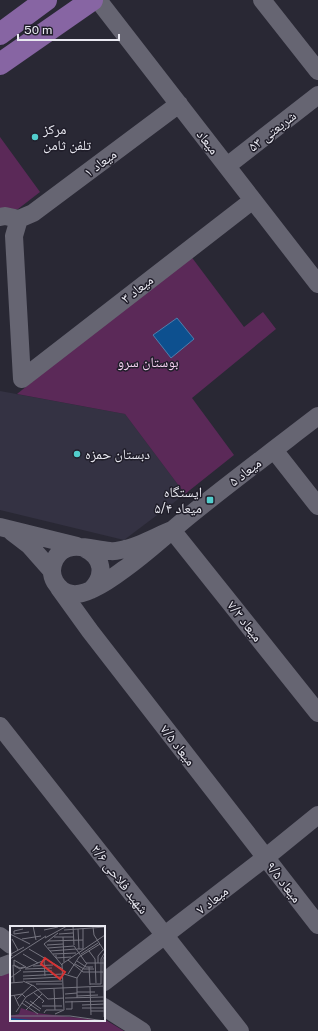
<svg xmlns="http://www.w3.org/2000/svg" width="318" height="1031" font-family="'Public Sans','Noto Naskh Arabic',sans-serif">
<rect width="100%" height="100%" fill="#292834"/>
<path fill="#343243" d="M 0,391 L 125,414 L 185,494 L 124,540 L 0,510 Z"/>
<path fill="#5b2958" d="M 0,137 L 40,192 L 18,209 L 0,209 Z
M 190,255 L 244,327 L 263,312 L 276,329 L 192,398 L 234,455 L 185,494 L 125,414 L 17,394 Z
M 11,968 L 11,1020 L 104,1019 L 124,1031 L 0,1031 L 0,972 Z"/>
<path fill="#0d508f" stroke="#4f7eac" d="M 177,318 L 194,339 L 171,358 L 153,335 Z"/>
<g fill="none" stroke-linecap="round" stroke-linejoin="round">
<path stroke="#666572" stroke-width="18" d="M 98,0 L 318,284
M 262,0 L 318,71
M 227,166 L 318,95
M 0,217 L 5,216 L 19,219
M 19,219 L 33,213 L 179,104
M 19,219 L 14,236 L 22,379
M 22,379 L 253,200
M 274,450 L 318,506
M 0,527 L 77,546
M 172,530 C 159,535 138,547 125,549 C 120,550 115,552 110,551 C 91,550 66,538 55,559 C 51,567 51,575 55,582 C 59,589 65,593 72,594 C 87,596 111,579 123,570 C 146,554 167,534 189,516 C 231,482 275,449 318,416
M 172,530 L 318,713
M 12,532 L 29,545 L 52,571
M 84,548 C 103,557 106,575 91,590
M 59,588 L 90,631 L 318,925
M 0,726 L 240,1031
M 0,936 L 11,945
M 0,967 L 11,963
M 104,982 L 265,858 L 318,815
M 104,1007 L 142,1031"/>
<path stroke="#8765a3" stroke-width="22" d="M 0,34 L 46,0
M 0,64 L 92,0"/>
</g>
<g fill="#52cdcc" stroke="#201e2a" stroke-width="1.5">
<circle cx="35" cy="137" r="4"/>
<circle cx="77" cy="454" r="4"/>
<rect x="206" y="496" width="8" height="8" rx="2"/>
</g>
<g text-anchor="middle" dominant-baseline="central" stroke-width="3" stroke-linejoin="round" paint-order="stroke">
<g font-size="14" fill="#e9e9f1" stroke="#201e2a" text-anchor="start">
<text x="43" y="129">مرکز<tspan x="43" dy="16">تلفن ثامن</tspan></text>
<text x="85" y="454">دبستان حمزه</text>
<text x="202" y="492" text-anchor="end">ایستگاه<tspan x="202" dy="16">میعاد ۵/۴</tspan></text>
</g>
<g font-size="14" fill="#e9e9f1" stroke="#201e2a">
<text transform="translate(272 131) rotate(-38)">شریعتی ۵۳</text>
<text transform="translate(208 142) rotate(52)">میعاد</text>
<text transform="translate(100 163) rotate(-37)">میعاد ۱</text>
<text transform="translate(137 289) rotate(-38)">میعاد ۳</text>
<text transform="translate(245 472) rotate(-38)">میعاد ۵</text>
<text transform="translate(245 621) rotate(52)">میعاد ۷/۳</text>
<text transform="translate(178 745) rotate(52)">میعاد ۷/۵</text>
<text transform="translate(120 879) rotate(52)">شهید فلاحی ۲/۶</text>
<text transform="translate(284 882) rotate(52)">میعاد ۹/۵</text>
<text transform="translate(212 900) rotate(-38)">میعاد ۷</text>
</g>
<g font-size="14" fill="#f8d3f4" stroke="#201e2a">
<text x="148" y="362">بوستان سرو</text>
</g>
</g>
<g transform="translate(10 926)">
<rect width="95" height="95" fill="#292834"/>
<path d="M 11,82 L 26,87 L 95,95 L 0,95 L 0,90 L 9,88 Z" fill="#5b2958"/>
<path fill="none" stroke="#0d508f" stroke-width="2" d="M 0,93 L 23,95"/>
<path fill="none" stroke="#767580" stroke-width="1" d="M 23,0 L 26,14M 63,0 L 64,19M 83,1 L 84,9 L 95,26M 13,3 L 4,5 L 4,8 L 19,6M 68,3 L 69,23M 34,4 L 48,1M 54,4 L 95,1M 0,8 L 20,18M 49,8 L 63,7M 44,11 L 63,11M 53,11 L 54,36M 35,12 L 57,0M 2,13 L 8,24M 12,13 L 31,10M 38,15 L 73,14M 0,16 L 1,28M 34,18 L 52,39M 34,18 L 48,7M 37,19 L 53,18M 38,22 L 64,20 L 76,37 L 95,37M 19,23 L 53,43M 67,23 L 73,23 L 73,2M 40,25 L 66,23M 79,25 L 85,33 L 86,57M 13,28 L 28,37M 43,28 L 66,27M 71,28 L 88,17M 46,29 L 46,32 L 61,31M 2,30 L 1,28 L 14,21M 0,33 L 36,10M 34,34 L 35,50M 58,34 L 73,46 L 93,46M 67,35 L 76,41 L 83,41M 88,37 L 88,30 L 93,24M 65,38 L 74,43 L 84,43M 3,39 L 10,43 L 16,41 L 4,34 L 4,39 L 10,42 L 14,41M 3,39 L 4,57M 23,40 L 43,39M 79,41 L 80,59M 16,42 L 37,33M 15,43 L 42,42M 13,46 L 42,45M 54,48 L 67,52M 58,48 L 69,31 L 90,18M 13,50 L 53,48M 0,52 L 11,44M 13,53 L 52,51M 13,55 L 24,60 L 38,73 L 54,72M 16,56 L 52,55M 0,57 L 13,56M 26,58 L 52,58M 80,58 L 91,58 L 91,33 L 95,26M 80,61 L 81,89M 44,63 L 45,84M 67,66 L 85,66M 24,67 L 34,75 L 32,77M 55,68 L 67,67M 4,69 L 9,80M 0,70 L 12,68 L 15,71M 67,70 L 88,69M 55,72 L 94,71M 67,72 L 67,52 L 77,37M 7,73 L 22,59M 15,75 L 30,85M 20,75 L 31,83M 55,76 L 94,75M 12,77 L 28,88M 72,79 L 95,78M 32,80 L 52,80M 72,82 L 94,82M 56,83 L 62,83 L 62,75M 16,84 L 32,68M 81,85 L 94,85M 6,86 L 16,71 L 29,63 L 95,60M 34,87 L 36,84 L 53,84M 45,88 L 54,84 L 52,38 L 95,9M 0,90 L 60,90 L 95,95M 94,91 L 93,33 L 95,29"/>
<path fill="#d73232" fill-opacity="0.15" stroke="#d73232" stroke-width="2" d="M 35,32 L 55,46 L 50,53 L 31,38 Z"/>
<rect width="95" height="95" fill="none" stroke="#e9e9f1" stroke-width="2"/>
</g>
<path d="M18 34v6h101v-6" fill="none" stroke="#e9e9f1" stroke-width="2"/>
<text x="24" y="34" font-size="12" fill="#e9e9f1" stroke="#201e2a" stroke-width="3" paint-order="stroke">50 m</text>
</svg>
